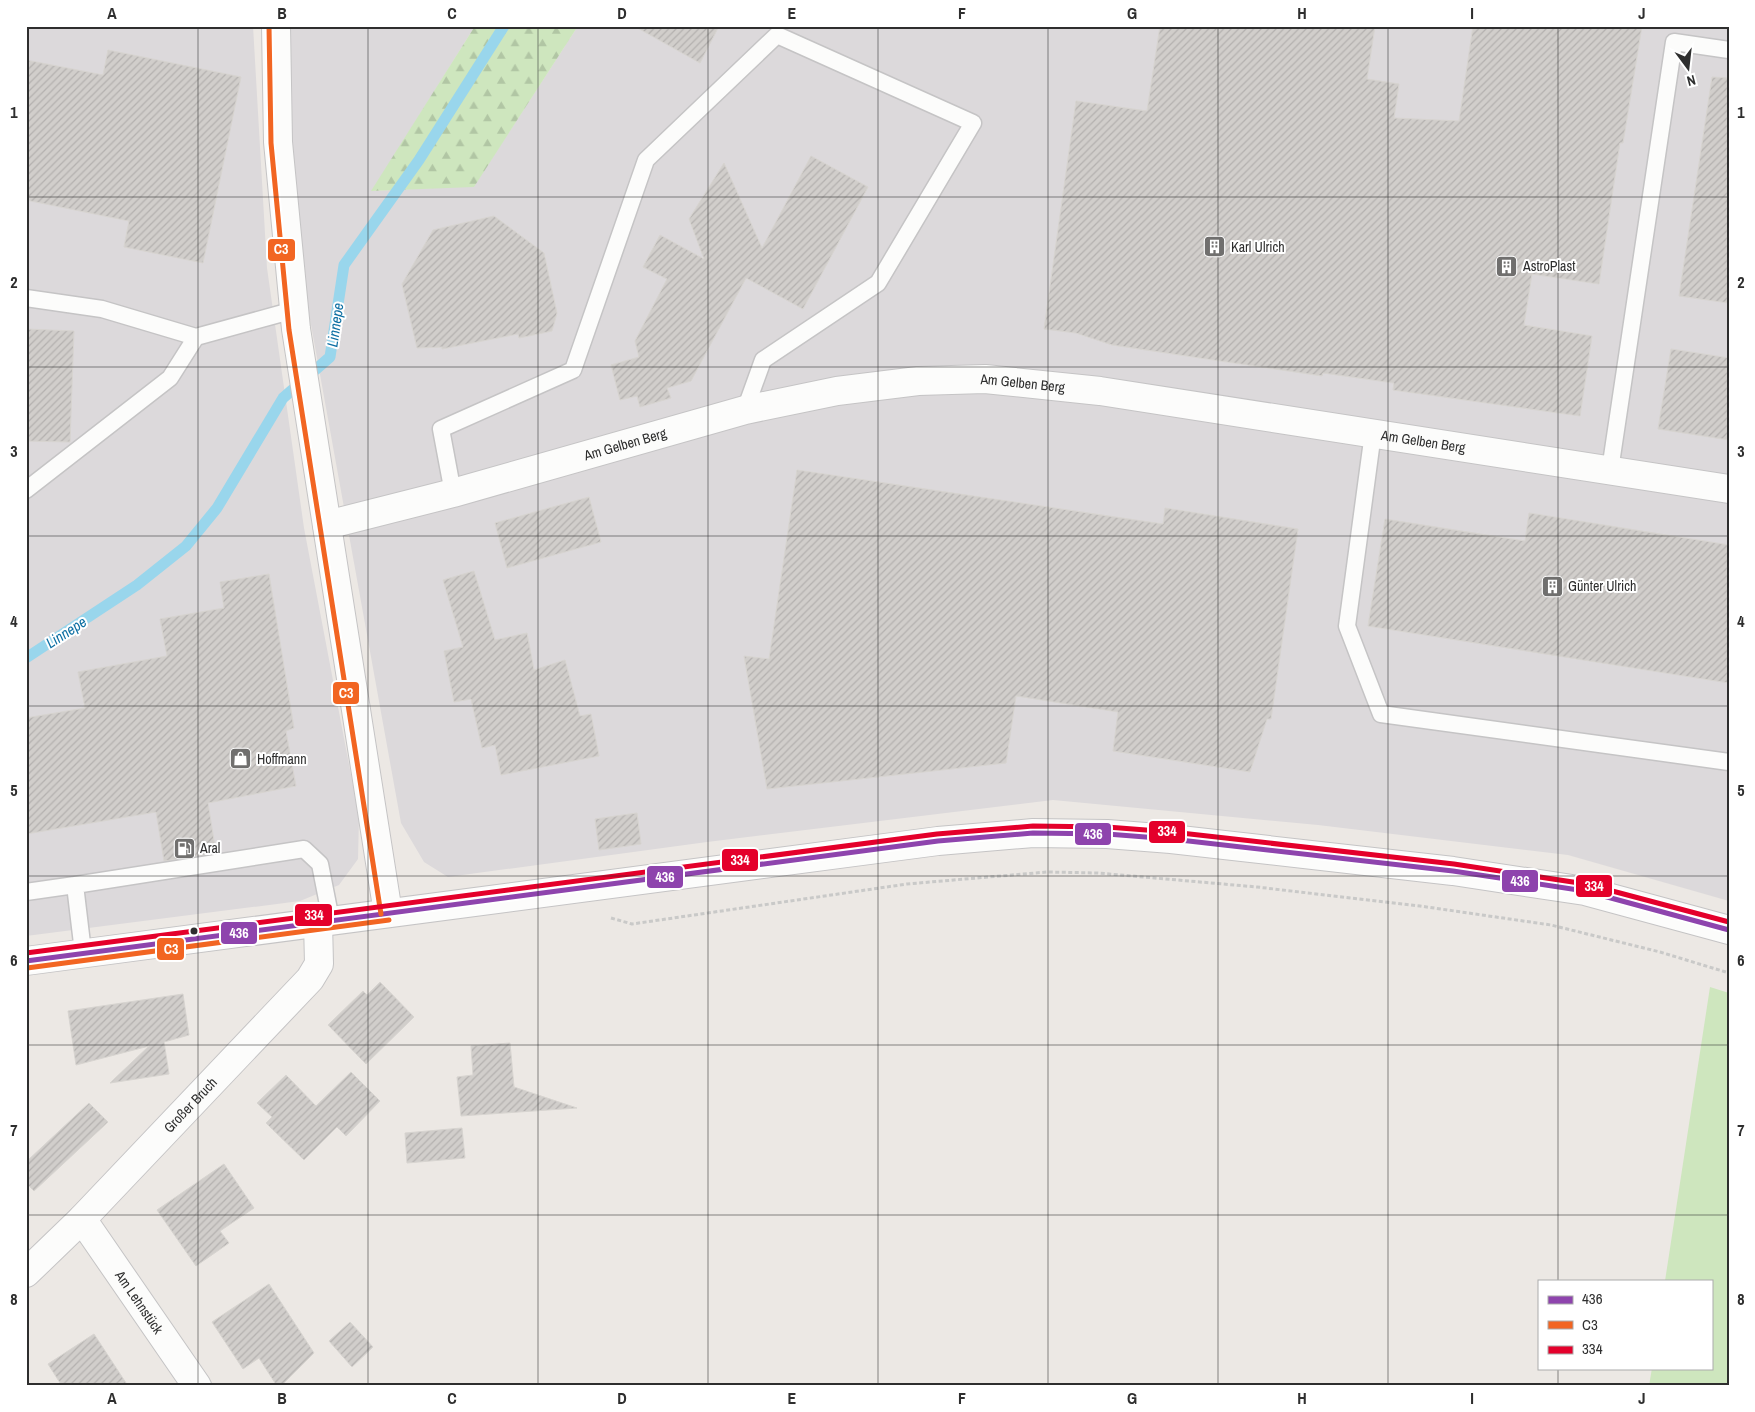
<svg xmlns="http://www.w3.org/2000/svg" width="1755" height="1412" font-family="'Archivo Narrow',sans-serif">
<defs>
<pattern id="forest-firs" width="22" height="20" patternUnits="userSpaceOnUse" patternTransform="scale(1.25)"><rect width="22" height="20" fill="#cee6be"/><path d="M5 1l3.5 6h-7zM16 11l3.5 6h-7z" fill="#b1c6a4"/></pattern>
<pattern id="building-hatch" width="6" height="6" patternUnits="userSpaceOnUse" patternTransform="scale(1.25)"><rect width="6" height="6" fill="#d1cecb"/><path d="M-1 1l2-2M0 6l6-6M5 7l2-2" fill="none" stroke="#b4b1af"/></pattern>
</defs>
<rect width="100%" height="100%" fill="#ece8e4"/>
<path fill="#dcd9db" d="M 26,26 L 253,26 L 267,268 L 304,528 L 359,817 L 358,859 L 339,885 L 300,901 L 26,936 Z
M 274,26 L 475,26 L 372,191 L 474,186 L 578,26 L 1729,26 L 1729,901 L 1568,855 L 1318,825 L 1053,800 L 707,842 L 448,877 L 424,862 L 401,823 L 278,142 Z"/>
<path fill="#cee6be" d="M 1710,987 L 1729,993 L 1729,1386 L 1649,1386 L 1652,1368 L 1711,1368 L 1711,1281 L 1665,1281 Z"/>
<path fill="url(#forest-firs)" d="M 475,26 L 578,26 L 474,187 L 371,191 Z"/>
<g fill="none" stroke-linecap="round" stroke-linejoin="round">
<path stroke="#99d6ec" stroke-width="11" d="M 26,658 L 137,585 L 186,546 L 217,508 L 283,398 L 330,357 L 344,265 L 419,160 L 504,26"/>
</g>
<path fill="url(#building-hatch)" stroke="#d7d4d0" d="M 634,26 L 719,26 L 700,63 Z
M 1160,26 L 1375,26 L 1367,79 L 1399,84 L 1394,118 L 1459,121 L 1473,26 L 1642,26 L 1623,143 L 1620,143 L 1599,284 L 1532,274 L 1524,325 L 1592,336 L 1580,416 L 1393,390 L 1394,383 L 1323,373 L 1322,376 L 1112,345 L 1076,333 L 1044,329 L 1076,101 L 1147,111 Z
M 108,50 L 241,77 L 203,263 L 124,247 L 129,221 L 26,200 L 26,60 L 103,75 Z
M 1712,77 L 1729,78 L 1729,303 L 1679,296 Z
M 811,156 L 868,187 L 803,309 L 746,278 L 691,381 L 667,388 L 671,398 L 640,407 L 637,396 L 620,400 L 611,365 L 639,357 L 635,341 L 667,279 L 643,267 L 660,235 L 704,259 L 689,219 L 724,163 L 762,248 Z
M 494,216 L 544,253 L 557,313 L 552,331 L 519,338 L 518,334 L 442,349 L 442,347 L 417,348 L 402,284 L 433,230 Z
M 26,329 L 74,331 L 70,442 L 26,441 Z
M 1671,349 L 1729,358 L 1729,440 L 1658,429 Z
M 797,470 L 1163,524 L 1165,508 L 1298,529 L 1271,719 L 1267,719 L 1250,772 L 1113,751 L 1118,712 L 1016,696 L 1006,763 L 767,789 L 744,656 L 769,659 Z
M 589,497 L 601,542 L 507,568 L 495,523 Z
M 1529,513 L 1729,545 L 1729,683 L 1368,626 L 1385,519 L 1525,541 Z
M 474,571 L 495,640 L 527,633 L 534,670 L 565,660 L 580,716 L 591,714 L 599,756 L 501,775 L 495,745 L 482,748 L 471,699 L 454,702 L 444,651 L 463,647 L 443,580 Z
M 269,574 L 294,728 L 286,731 L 296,786 L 208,803 L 216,853 L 164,861 L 156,812 L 26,834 L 26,718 L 85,708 L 78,672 L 167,656 L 160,619 L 224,608 L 220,582 Z
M 637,813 L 641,844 L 599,850 L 595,819 Z
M 380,982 L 414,1017 L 366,1064 L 328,1025 L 363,991 L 367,995 Z
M 183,994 L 189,1035 L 164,1042 L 169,1074 L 110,1083 L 149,1046 L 76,1065 L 68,1011 Z
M 510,1043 L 514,1087 L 577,1108 L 461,1116 L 457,1077 L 473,1075 L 471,1046 Z
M 351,1072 L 380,1101 L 346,1136 L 337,1127 L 304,1160 L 266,1123 L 272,1117 L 257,1103 L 286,1075 L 316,1106 Z
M 89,1103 L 108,1122 L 34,1191 L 26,1183 L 26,1162 Z
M 462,1128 L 465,1158 L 407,1163 L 405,1133 Z
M 224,1164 L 254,1208 L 220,1231 L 229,1243 L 196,1266 L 157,1210 Z
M 269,1284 L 314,1353 L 281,1386 L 277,1386 L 259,1358 L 243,1369 L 212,1322 Z
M 350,1322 L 373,1347 L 352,1367 L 329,1341 Z
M 94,1334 L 128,1386 L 62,1386 L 48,1364 Z"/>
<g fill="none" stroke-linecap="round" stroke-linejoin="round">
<defs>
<path id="lane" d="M 26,298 L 102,309 L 196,337 L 294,310
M 1373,433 L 1347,626 L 1381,714 L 1729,762
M 1610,470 L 1674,42 L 1729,50
M 26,490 L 170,378 L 196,337
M 453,493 L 441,429 L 573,370 L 646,160 L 777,35 L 973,123 L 878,283 L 763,360 L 745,410
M 75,885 L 304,849 L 320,864 L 331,920
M 26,892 L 75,885 L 83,952"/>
<g id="street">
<path d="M 276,26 L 278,142 L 296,329 L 388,913"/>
<path id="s1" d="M 327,525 L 453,493 L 745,410 L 837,391 L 918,381 L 985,379 L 1100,391 L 1729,489"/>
<path id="s2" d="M 82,1219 L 197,1386"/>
<path id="s3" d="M 26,1273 L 82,1219 L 310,979 L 319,964 L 318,922"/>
</g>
<path id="secondary" d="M 26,961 L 938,841 L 1033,833 L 1107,834 L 1171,839 L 1453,871 L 1585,891 L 1729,930"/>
</defs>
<use href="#lane" stroke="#c5c4c5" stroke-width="19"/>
<use href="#street" stroke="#c5c4c5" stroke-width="30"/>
<use href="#secondary" stroke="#c5c4c5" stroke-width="30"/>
<path stroke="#c9c9c8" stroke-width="3" stroke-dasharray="4 2.5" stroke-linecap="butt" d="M 611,918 L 632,924 L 907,884 L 1047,872 L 1098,873 L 1257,887 L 1420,906 L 1551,925 L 1660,952 L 1729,973"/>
<use href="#lane" stroke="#fcfcfb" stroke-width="16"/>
<use href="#street" stroke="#fcfcfb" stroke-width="28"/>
<use href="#secondary" stroke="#fcfcfb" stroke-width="28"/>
<defs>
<path id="bus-1" d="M 26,961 L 938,841 L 1033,833 L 1107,834 L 1171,839 L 1453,871 L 1585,891 L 1729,930"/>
<path id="bus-2" d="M 269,26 L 271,143 L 289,330 L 381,914
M 27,968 L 389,920"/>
<path id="bus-3" d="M 26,953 L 937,834 L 1033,826 L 1107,827 L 1172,832 L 1454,864 L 1586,884 L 1729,922"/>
</defs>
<use href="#bus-1" stroke="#fff" stroke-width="9"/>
<use href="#bus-2" stroke="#fff" stroke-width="9"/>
<use href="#bus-3" stroke="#fff" stroke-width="9"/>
<use href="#bus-1" stroke="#8e44ad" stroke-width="5"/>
<use href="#bus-2" stroke="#f26522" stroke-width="5"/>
<use href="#bus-3" stroke="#e4002b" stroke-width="5"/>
</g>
<path fill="none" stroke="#2e2e2e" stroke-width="1" stroke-opacity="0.55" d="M 198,26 L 198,1386M 368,26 L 368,1386M 538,26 L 538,1386M 708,26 L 708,1386M 878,26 L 878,1386M 1048,26 L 1048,1386M 1218,26 L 1218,1386M 1388,26 L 1388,1386M 1558,26 L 1558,1281M 26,197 L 1729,197M 26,367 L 1729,367M 26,536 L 1729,536M 26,706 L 1729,706M 26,876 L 1729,876M 26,1045 L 1729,1045M 26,1215 L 1729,1215M 1558,1368 L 1558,1386"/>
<defs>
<symbol id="building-square" viewBox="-11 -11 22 22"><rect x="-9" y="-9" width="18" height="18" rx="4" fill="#706f6e" stroke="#fff"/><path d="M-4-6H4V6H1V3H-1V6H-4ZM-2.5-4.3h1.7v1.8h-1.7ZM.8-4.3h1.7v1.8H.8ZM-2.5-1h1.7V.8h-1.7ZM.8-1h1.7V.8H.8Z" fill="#fff"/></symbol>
<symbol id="shop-square" viewBox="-11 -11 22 22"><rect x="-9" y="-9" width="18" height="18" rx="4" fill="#706f6e" stroke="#fff"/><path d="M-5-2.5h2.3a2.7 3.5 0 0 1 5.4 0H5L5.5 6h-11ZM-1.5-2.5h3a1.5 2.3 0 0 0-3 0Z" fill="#fff"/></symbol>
<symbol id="fuel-square" viewBox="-11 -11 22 22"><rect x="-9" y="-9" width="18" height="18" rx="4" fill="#706f6e" stroke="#fff"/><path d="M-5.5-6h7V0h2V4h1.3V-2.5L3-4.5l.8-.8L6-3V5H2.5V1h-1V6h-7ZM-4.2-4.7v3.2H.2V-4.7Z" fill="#fff"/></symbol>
</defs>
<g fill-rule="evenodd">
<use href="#building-square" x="1202" y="234" width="25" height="25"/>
<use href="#building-square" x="1494" y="254" width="25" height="25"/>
<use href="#building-square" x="1540" y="574" width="25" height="25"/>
<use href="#shop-square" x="228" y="746" width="25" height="25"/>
<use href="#fuel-square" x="172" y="836" width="25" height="25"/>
</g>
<circle fill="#2e2e2e" stroke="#fff" stroke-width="2" cx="194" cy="931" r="4.5"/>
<g text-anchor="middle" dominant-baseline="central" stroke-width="4" stroke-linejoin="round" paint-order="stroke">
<g font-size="14" fill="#2e2e2e" stroke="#fff" text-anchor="start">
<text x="1231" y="247">Karl Ulrich</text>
<text x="1523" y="266">AstroPlast</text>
<text x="1568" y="586">Günter Ulrich</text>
<text x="257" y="759">Hoffmann</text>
<text x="200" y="848">Aral</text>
</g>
<g font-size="14" fill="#2e2e2e" stroke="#fff">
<text stroke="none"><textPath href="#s1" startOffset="714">Am Gelben Berg</textPath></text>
<text stroke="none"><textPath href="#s1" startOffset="1119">Am Gelben Berg</textPath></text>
<text stroke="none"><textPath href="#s1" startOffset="309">Am Gelben Berg</textPath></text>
<text stroke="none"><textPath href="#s3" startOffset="235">Großer Bruch</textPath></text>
<text stroke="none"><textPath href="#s2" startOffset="101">Am Lehnstück</textPath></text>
</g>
<g font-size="15" font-style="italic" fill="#0d6fa3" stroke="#fff">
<text transform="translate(335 325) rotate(-82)">Linnepe</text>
<text transform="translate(66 632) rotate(-33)">Linnepe</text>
</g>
</g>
<g stroke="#fff" stroke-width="2">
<rect x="267" y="238" width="29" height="24" rx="5" fill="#f26522"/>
<rect x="332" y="681" width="28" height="24" rx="5" fill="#f26522"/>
<rect x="1148" y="820" width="38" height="24" rx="5" fill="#e4002b"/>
<rect x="1074" y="822" width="38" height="24" rx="5" fill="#8e44ad"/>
<rect x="721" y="848" width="38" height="24" rx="5" fill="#e4002b"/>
<rect x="646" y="865" width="38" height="24" rx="5" fill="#8e44ad"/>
<rect x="1501" y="869" width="38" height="24" rx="5" fill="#8e44ad"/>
<rect x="1575" y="874" width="38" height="24" rx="5" fill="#e4002b"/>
<rect x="294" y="903" width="39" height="24" rx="5" fill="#e4002b"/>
<rect x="220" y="921" width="38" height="24" rx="5" fill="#8e44ad"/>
<rect x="156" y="937" width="29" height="24" rx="5" fill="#f26522"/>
</g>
<g font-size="14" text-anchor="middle" font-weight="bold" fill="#fff">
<text x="281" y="254">C3</text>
<text x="346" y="698">C3</text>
<text x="1167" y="836">334</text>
<text x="1093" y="839">436</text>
<text x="740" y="865">334</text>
<text x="665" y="882">436</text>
<text x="1520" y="886">436</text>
<text x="1594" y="891">334</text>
<text x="314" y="920">334</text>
<text x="239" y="938">436</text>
<text x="171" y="954">C3</text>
</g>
<rect width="1755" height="1412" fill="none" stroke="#ffffff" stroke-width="55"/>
<rect x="1538" y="1280" width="175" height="90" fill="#ffffff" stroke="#ababab"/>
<rect x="1548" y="1296" width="25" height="8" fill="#8e44ad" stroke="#ababab"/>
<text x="1582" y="1304" font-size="15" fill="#2e2e2e">436</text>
<rect x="1548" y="1321" width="25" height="8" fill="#f26522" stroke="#ababab"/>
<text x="1582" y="1330" font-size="15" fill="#2e2e2e">C3</text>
<rect x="1548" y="1346" width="25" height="8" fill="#e4002b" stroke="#ababab"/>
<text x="1582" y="1354" font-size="15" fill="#2e2e2e">334</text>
<g transform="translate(1688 68) rotate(165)" stroke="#ffffff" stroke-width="4" paint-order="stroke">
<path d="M0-4L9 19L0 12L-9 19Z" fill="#2e2e2e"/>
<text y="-8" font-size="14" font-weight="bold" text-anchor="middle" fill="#2e2e2e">N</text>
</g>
<rect x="28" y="28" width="1700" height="1356" fill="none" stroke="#2e2e2e" stroke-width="2"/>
<g font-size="16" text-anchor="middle" font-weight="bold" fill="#2e2e2e">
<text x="112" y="19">A</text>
<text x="282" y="19">B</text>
<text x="452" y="19">C</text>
<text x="622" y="19">D</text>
<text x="792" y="19">E</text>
<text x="962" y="19">F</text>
<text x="1132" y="19">G</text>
<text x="1302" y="19">H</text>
<text x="1472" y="19">I</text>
<text x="1642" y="19">J</text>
<text x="14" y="118">1</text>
<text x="1741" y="118">1</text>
<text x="14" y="288">2</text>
<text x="1741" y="288">2</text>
<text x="14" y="457">3</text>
<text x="1741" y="457">3</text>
<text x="14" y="627">4</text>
<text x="1741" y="627">4</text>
<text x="14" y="796">5</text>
<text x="1741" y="796">5</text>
<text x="14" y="966">6</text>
<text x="1741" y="966">6</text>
<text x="14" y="1136">7</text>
<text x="1741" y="1136">7</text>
<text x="14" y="1305">8</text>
<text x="1741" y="1305">8</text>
<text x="112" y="1404">A</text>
<text x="282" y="1404">B</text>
<text x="452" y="1404">C</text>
<text x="622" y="1404">D</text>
<text x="792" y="1404">E</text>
<text x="962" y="1404">F</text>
<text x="1132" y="1404">G</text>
<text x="1302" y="1404">H</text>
<text x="1472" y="1404">I</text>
<text x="1642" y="1404">J</text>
</g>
</svg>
